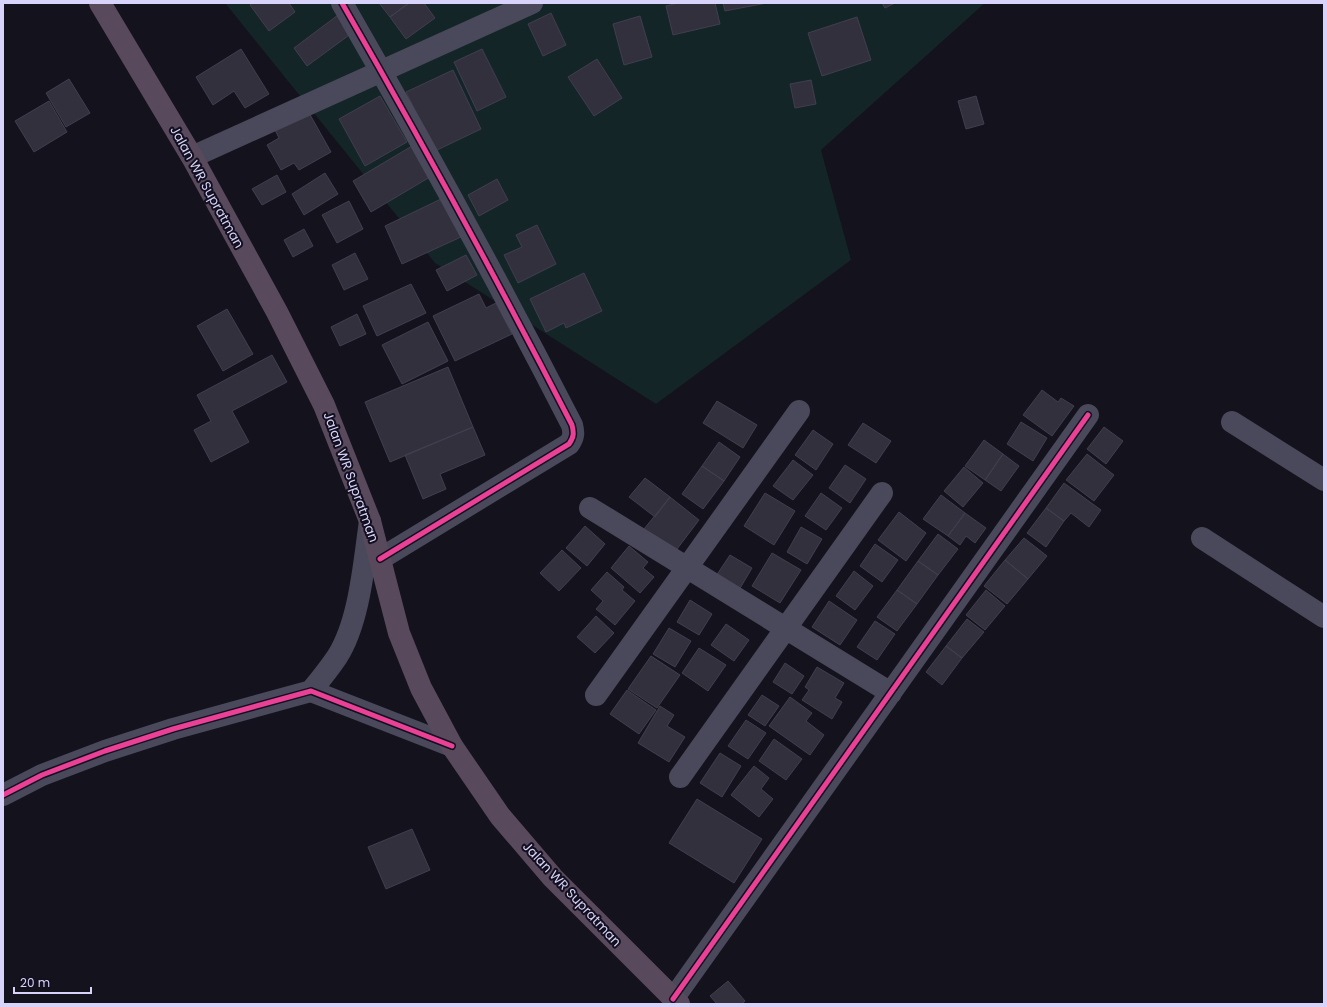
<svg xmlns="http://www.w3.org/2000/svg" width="1327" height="1007" font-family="Poppins,sans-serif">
<rect width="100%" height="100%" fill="#14121c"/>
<path fill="#132526" d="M 225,3 L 985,3 L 821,150 L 851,260 L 656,404 L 435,263 Z"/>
<path fill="#33303e" stroke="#413e4f" d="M 253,3 L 289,3 L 295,12 L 269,31 L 250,5 Z
M 379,3 L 409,3 L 390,17 Z
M 409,3 L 424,3 L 435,18 L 406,39 L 390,17 Z
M 678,3 L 715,3 L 720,24 L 673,35 L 666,6 Z
M 723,3 L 767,3 L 725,11 Z
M 882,3 L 895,3 L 885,8 Z
M 551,13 L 566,45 L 543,56 L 528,24 Z
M 338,15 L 352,33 L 307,66 L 294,48 Z
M 640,16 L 652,57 L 624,65 L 613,24 Z
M 857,17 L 871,60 L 822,76 L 808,33 Z
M 241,49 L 269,94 L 245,108 L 234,91 L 213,105 L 196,77 Z
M 482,49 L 506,97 L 477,111 L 454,62 Z
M 597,59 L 622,98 L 594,116 L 568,77 Z
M 453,70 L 481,129 L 435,151 L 406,92 Z
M 69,79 L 90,113 L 66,127 L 46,93 Z
M 811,80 L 816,104 L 795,108 L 790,84 Z
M 380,96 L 407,142 L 365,166 L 339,119 Z
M 976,96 L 984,124 L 966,129 L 958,101 Z
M 49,101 L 67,132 L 34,152 L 15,121 Z
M 308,111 L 331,152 L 299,170 L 294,163 L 281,170 L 267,145 L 279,138 L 275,130 Z
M 412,146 L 430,177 L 371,212 L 353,181 Z
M 325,173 L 338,194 L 304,215 L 292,194 Z
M 277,175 L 286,192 L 262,205 L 252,189 Z
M 497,179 L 508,200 L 479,216 L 468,195 Z
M 443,198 L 461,237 L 402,264 L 385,226 Z
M 349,201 L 363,229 L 337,243 L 322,215 Z
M 537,225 L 556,264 L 518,283 L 504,255 L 522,247 L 516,235 Z
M 304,229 L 313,246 L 293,257 L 284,240 Z
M 355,253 L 368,279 L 344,290 L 332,265 Z
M 466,255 L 477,275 L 447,291 L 436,270 Z
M 584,273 L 602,311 L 566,328 L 564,323 L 546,332 L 530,299 Z
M 411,284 L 426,313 L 377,336 L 363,306 Z
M 479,294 L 486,308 L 496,303 L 512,334 L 455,361 L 433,316 Z
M 227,309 L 253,354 L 223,371 L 197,326 Z
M 357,314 L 366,334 L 340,346 L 331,327 Z
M 428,322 L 448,361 L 402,384 L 382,345 Z
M 272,355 L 287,382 L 232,411 L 249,442 L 211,462 L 194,430 L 211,421 L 197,395 Z
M 448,367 L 473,427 L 390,462 L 365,402 Z
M 1042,390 L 1058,402 L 1061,398 L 1074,406 L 1052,436 L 1023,415 Z
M 717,401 L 757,425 L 743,448 L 703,423 Z
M 1021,422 L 1047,438 L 1033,461 L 1007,444 Z
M 863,423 L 891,441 L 876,463 L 848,445 Z
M 473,427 L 485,455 L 440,474 L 446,489 L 423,499 L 405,455 Z
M 1104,427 L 1123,441 L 1106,464 L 1087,449 Z
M 813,430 L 833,444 L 816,470 L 795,455 Z
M 984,440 L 1003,454 L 985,480 L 965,466 Z
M 719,442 L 740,457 L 724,481 L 702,466 Z
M 1003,454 L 1019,466 L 1001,491 L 985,480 Z
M 1087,454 L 1114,475 L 1094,501 L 1066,480 Z
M 793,460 L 813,475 L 793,500 L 773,486 Z
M 845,465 L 866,479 L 850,503 L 829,488 Z
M 702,466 L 724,481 L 703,509 L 682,494 Z
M 964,467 L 983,483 L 963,507 L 944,491 Z
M 645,478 L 670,497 L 655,517 L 629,497 Z
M 1064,483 L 1101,510 L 1089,527 L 1071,513 L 1064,521 L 1046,508 Z
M 765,493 L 795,511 L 774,545 L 744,526 Z
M 821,493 L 842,508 L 826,530 L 805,516 Z
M 941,495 L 965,513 L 948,536 L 923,519 Z
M 670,497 L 699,520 L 674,553 L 644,529 Z
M 1046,508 L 1064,521 L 1046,547 L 1027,533 Z
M 899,512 L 926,533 L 906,561 L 878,540 Z
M 965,513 L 986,528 L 975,543 L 966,536 L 960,545 L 948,536 Z
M 585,526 L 605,544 L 587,566 L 566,548 Z
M 801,527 L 822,539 L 807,564 L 787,552 Z
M 938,534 L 958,549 L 938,575 L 918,561 Z
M 1024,538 L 1047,556 L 1028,579 L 1005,560 Z
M 875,544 L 898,560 L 882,582 L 860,566 Z
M 629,546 L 648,562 L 643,568 L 654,577 L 640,593 L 611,568 Z
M 562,550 L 581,568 L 559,591 L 540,573 Z
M 772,553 L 801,570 L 780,603 L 752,586 Z
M 730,555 L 752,568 L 739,590 L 716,576 Z
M 1005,560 L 1028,579 L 1007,604 L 984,586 Z
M 918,561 L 938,575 L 917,604 L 897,590 Z
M 854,571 L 873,586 L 855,610 L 836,596 Z
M 607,572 L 624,587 L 622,590 L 635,601 L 615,625 L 596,609 L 603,601 L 591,590 Z
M 897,590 L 917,604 L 897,631 L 877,617 Z
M 986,590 L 1005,606 L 985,630 L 966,615 Z
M 690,600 L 712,614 L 699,635 L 677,622 Z
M 829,601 L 857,620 L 840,645 L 812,627 Z
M 596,616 L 614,633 L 595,653 L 577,637 Z
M 967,619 L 984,632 L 962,658 L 946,646 Z
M 875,621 L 895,634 L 877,660 L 857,647 Z
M 726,624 L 749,640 L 734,661 L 711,645 Z
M 669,628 L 691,641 L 675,667 L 653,654 Z
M 946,646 L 962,658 L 942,685 L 926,672 Z
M 699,648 L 726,665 L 708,691 L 682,673 Z
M 651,656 L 680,675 L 657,708 L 628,689 Z
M 785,663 L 804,676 L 792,694 L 773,682 Z
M 817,667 L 844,683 L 835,698 L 842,702 L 832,719 L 802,700 L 809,690 L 805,687 Z
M 627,690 L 656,710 L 639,734 L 610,714 Z
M 762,695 L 779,706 L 765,726 L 748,715 Z
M 790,697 L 812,713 L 806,721 L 824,735 L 810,755 L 769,726 Z
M 660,706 L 674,715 L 667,726 L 685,737 L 669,762 L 638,743 Z
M 746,720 L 766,733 L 748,759 L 728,746 Z
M 774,739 L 802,759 L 786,780 L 759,761 Z
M 720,753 L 741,766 L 722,797 L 700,783 Z
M 754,766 L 769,778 L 761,789 L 773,799 L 759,817 L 731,795 Z
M 697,799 L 762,839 L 734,883 L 669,843 Z
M 412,829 L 430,870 L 386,889 L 368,847 Z
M 728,981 L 745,1001 L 742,1004 L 717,1004 L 710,996 Z"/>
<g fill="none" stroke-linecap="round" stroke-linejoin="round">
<path stroke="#4a495b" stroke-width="22" d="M 342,3 C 422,142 499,283 572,425 C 574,433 574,437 569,444 L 380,559
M 192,157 L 532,3
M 1232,422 L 1324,480
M 590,508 L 891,693
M 1202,538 L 1324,617
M 311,691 C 320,680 329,669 337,657 C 360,621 364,562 370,521
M 596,695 L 799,411
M 680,777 L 882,493
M 3,795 L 42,775 L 105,751 L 173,729 L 311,691 L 452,746
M 673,999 L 1088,415"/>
<path stroke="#59495c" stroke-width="22" d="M 100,3 L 192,157 L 277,312 L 324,405 L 370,521 L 399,633 L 421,688 L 452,746 L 500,816 L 553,878 L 679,1004"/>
<defs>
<path id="cycleway" d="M 342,3 C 422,142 499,283 572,425 C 574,433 574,437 569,444 L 380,559
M 3,795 L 42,775 L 105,751 L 173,729 L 311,691 L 452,746
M 673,999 L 1088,415"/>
</defs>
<use href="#cycleway" stroke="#120f1f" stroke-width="8"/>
<use href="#cycleway" stroke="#ea4096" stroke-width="5"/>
</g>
<g text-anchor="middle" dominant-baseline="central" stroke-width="4" stroke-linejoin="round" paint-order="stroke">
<g font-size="13" fill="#d8d3fa" stroke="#120f1f">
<text transform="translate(207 187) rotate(61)">Jalan WR Supratman</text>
<text transform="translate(351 477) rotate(70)">Jalan WR Supratman</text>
<text transform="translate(572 894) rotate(47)">Jalan WR Supratman</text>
</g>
</g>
<rect width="1327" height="1007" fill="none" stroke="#d8d3fa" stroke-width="8"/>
<path d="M14 987v6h77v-6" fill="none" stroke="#d8d3fa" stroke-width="2"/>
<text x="20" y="987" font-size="12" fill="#d8d3fa" stroke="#120f1f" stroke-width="3" paint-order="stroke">20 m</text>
</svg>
